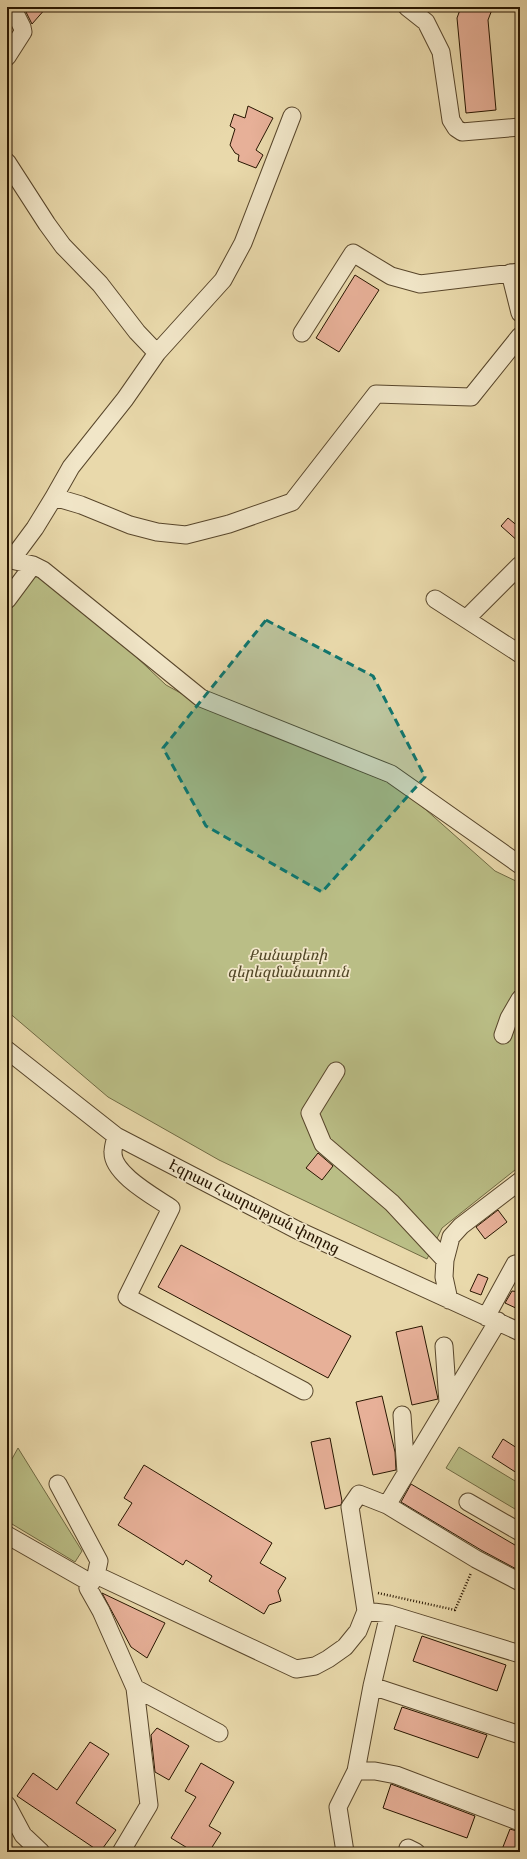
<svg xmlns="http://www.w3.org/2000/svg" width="527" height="1859" font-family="'IM FELL Double Pica','Noto Serif Armenian',serif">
<rect width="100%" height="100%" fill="#e9d9ab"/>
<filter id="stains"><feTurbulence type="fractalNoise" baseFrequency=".005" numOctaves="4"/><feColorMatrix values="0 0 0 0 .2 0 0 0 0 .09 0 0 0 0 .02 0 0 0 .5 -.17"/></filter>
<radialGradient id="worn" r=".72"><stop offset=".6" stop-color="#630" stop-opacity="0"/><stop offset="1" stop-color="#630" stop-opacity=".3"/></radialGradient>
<path fill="#babe86" stroke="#706a43" d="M 47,573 L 166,685 L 217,713 L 393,784 L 425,809 L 495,871 L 520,883 L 520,1166 L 442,1228 L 427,1259 L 219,1160 L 108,1097 L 7,1011 L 7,611 L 33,574 Z
M 459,1447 L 520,1484 L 520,1512 L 446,1468 Z
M 18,1448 L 82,1551 L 75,1562 L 7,1521 L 7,1468 Z"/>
<path fill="#e7b098" stroke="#271500" d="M 461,7 L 493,7 L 488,20 L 496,110 L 466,113 L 457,18 Z
M 24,8 L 46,8 L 32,24 Z
M 248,106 L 273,118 L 256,150 L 263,155 L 256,168 L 238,161 L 239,155 L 235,153 L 230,145 L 235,129 L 230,126 L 234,114 L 245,118 Z
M 355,275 L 379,290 L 339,352 L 316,338 Z
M 508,518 L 520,528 L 520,543 L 501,526 Z
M 318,1153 L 333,1166 L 322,1180 L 306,1168 Z
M 498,1210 L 507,1222 L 485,1239 L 476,1227 Z
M 181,1245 L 351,1336 L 328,1378 L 158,1287 Z
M 478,1274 L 488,1278 L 481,1295 L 470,1291 Z
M 512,1291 L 520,1292 L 520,1310 L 505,1303 Z
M 422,1326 L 438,1399 L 412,1405 L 396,1332 Z
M 382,1396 L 395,1452 L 396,1470 L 373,1475 L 356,1402 Z
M 330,1438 L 342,1501 L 341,1505 L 325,1509 L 311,1442 Z
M 503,1439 L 520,1450 L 520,1475 L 492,1457 Z
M 144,1465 L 272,1543 L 260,1563 L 286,1578 L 278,1591 L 281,1601 L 269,1605 L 264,1614 L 209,1581 L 212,1576 L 186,1560 L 183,1565 L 118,1525 L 132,1503 L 124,1498 Z
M 411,1484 L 520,1548 L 520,1571 L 481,1550 L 401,1502 Z
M 102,1593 L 165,1623 L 147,1658 L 131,1647 Z
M 422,1636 L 506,1665 L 497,1691 L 413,1661 Z
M 402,1707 L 487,1735 L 478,1758 L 394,1729 Z
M 157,1728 L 189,1746 L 169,1780 L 155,1772 L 151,1735 Z
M 90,1742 L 109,1754 L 76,1803 L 116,1830 L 100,1852 L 17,1796 L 33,1773 L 57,1790 Z
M 201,1763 L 234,1782 L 209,1826 L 221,1833 L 209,1852 L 194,1852 L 171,1838 L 196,1797 L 185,1791 Z
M 391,1784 L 475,1816 L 467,1838 L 383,1808 Z
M 510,1829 L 520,1832 L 520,1852 L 501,1852 Z"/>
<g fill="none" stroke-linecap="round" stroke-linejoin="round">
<defs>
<path id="minor" d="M 407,7 L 426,22 L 441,52 L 451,120 L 456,128 L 462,132 L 520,127
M 7,57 L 23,32 L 22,27 L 12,7
M 7,162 L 47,224 L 63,246 L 100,284 L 137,332 L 157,353
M 510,273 L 520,313
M 302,333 L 353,253 L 391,276 L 420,284 L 520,272
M 54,497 L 71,467 L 125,399 L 157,353 L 223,280 L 243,243 L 292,116
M 7,559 L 33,565 L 43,570 L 201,698 L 391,774 L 520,865
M 12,559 L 35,528 L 54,497 L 81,505 L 130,525 L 157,532 L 186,535 L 229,524 L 292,502 L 376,394 L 471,397 L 520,336
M 435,599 L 520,654
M 7,600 L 33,565
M 466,619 L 520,565
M 503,1035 L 509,1018 L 520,999
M 7,1050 L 116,1136 L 297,1230 L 520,1332
M 336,1071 L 310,1113 L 323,1144 L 392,1203 L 445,1260
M 116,1136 C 115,1141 113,1147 113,1152 C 112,1174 155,1197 171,1208 L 127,1297 L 304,1391
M 449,1300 L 444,1277 L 445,1260 L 451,1237 L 461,1226 L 520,1181
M 486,1317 L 515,1264 L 520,1263
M 444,1346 L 448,1403
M 402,1415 L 406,1473
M 58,1484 L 99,1561 L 96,1575 L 88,1588 L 101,1611 L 135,1688 L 149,1805 L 121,1852
M 468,1502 L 520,1532
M 387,1505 L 498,1321
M 7,1535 L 91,1583
M 96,1575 L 296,1669 L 315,1666 L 328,1659 L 345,1647 L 358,1631 L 366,1611 L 389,1614 L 520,1654
M 366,1611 L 350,1507 L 359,1494 L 387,1505 L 476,1559 L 520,1582
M 372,1686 L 520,1735
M 135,1688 L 219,1733
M 356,1771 L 375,1771 L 396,1775 L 520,1822
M 7,1805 L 23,1835 L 41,1852
M 408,1848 L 416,1852
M 345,1852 L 338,1807 L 356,1771 L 372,1686 L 389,1614"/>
</defs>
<use href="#minor" stroke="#58462b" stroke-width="19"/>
<path stroke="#271500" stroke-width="2.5" stroke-dasharray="1 2" stroke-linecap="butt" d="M 378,1593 L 455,1610 L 471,1573"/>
<use href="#minor" stroke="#f1e6c8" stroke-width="17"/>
</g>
<path fill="#0f766e" fill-opacity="0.2" stroke="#0f766e" stroke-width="3" stroke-dasharray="8 5" stroke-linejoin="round" d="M 266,620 L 373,676 L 425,777 L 322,892 L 206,826 L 163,748 Z"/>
<g text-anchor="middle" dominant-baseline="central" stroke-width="3.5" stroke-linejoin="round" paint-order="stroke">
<g font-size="15" font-style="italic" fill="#534828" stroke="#f1e6c8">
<text x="288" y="955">Քանաքեռի<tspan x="288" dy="17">գերեզմանատուն</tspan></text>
</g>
<g font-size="15" fill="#271500" stroke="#f1e6c8">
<text transform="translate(254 1207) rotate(27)">Էզրաս Հասրաթյան փողոց</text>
</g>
</g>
<rect width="527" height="1859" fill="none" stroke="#e9d9ab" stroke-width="24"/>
<rect x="8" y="8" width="511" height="1843" fill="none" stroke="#271500" stroke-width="2"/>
<rect x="12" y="12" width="503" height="1835" fill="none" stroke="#271500"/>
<rect width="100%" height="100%" filter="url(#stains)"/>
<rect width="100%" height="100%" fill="url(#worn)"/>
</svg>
